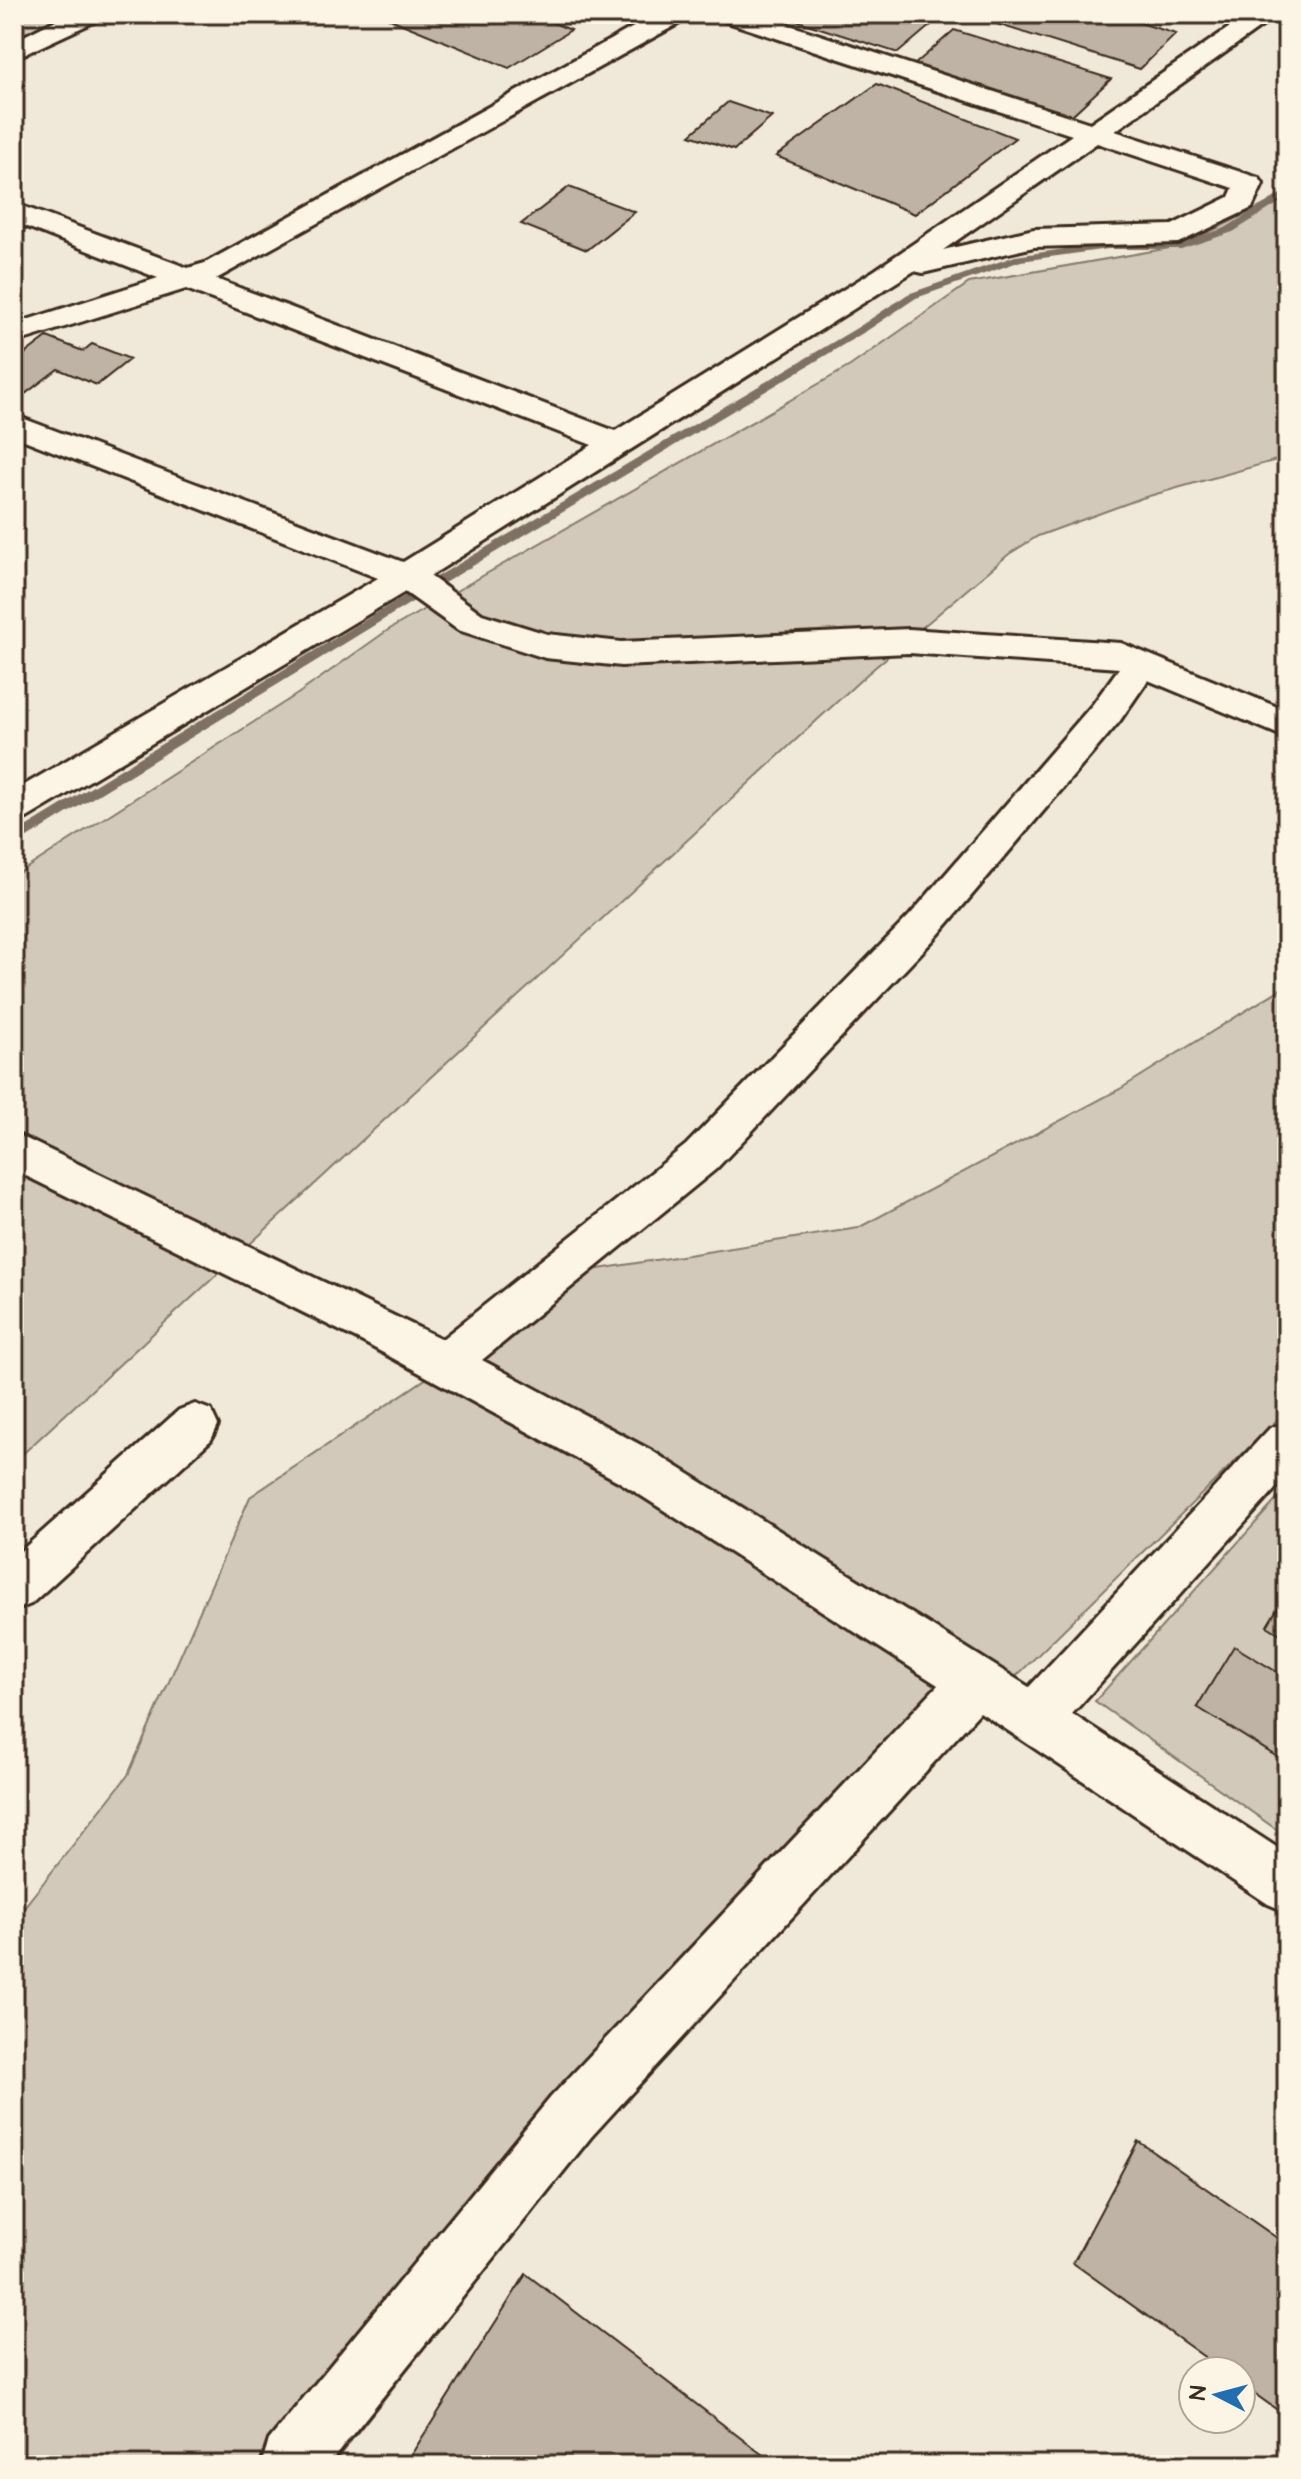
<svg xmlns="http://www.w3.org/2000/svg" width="1301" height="2479" font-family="'Architects Daughter',sans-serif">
<rect width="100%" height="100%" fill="#f0e9d9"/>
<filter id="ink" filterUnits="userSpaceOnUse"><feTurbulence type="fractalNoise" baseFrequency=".0125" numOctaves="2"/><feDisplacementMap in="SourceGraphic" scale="16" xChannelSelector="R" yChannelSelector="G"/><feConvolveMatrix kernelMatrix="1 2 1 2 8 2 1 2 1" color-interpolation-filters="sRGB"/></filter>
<g filter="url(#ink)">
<path fill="#d2c9ba" stroke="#867a6c" stroke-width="2" d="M 14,14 L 80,14 L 14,48 Z
M 1287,194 L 1287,457 L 1142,498 L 1038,536 L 1009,554 L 866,675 L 14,1462 L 14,876 L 299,693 L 388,630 L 850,366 L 969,283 L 1181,246 Z
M 1287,985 L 1287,1410 L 737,1951 L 332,2465 L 14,2465 L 14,1920 L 128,1775 L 250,1497 L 586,1271 L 858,1228 L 1120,1089 Z
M 1287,1488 L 1287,1837 L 1095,1701 Z"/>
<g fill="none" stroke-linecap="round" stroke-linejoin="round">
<path fill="#7e7163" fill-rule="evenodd" d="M 1287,190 L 1287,198 L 1233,232 L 1181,249 L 1108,249 L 1021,261 L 916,298 L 868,330 L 404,607 L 14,846 L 14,834 L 396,601 L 860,326 L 908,294 L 1015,256 L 1108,243 L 1180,243 L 1225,228 Z"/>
</g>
<path fill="#beb3a4" stroke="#3b2a1e" stroke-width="2" d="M 399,14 L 531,14 L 571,30 L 509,68 L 390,19 Z
M 776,14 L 922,14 L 938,19 L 898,53 Z
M 991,14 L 1111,14 L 1176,34 L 1140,69 L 984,20 Z
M 954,30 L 1111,79 L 1072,115 L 914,65 Z
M 877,84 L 1015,138 L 915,214 L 776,156 Z
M 728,102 L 772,117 L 734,150 L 690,135 Z
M 569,187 L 635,212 L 587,250 L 521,224 Z
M 47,337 L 83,351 L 92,344 L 130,359 L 97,385 L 58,369 L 21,397 L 14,394 L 14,362 Z
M 1287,1592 L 1287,1638 L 1267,1626 Z
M 1234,1646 L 1287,1678 L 1287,1763 L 1197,1707 Z
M 1138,2141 L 1287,2245 L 1287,2417 L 1241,2384 L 1241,2371 L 1224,2371 L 1073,2263 Z
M 526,2274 L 776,2465 L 423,2465 L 411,2455 Z"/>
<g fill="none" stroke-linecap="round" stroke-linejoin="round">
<defs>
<path id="minor" d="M 68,14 L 102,14 L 98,20 L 14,59 L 14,41 Z
M 657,14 L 689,14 L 685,20 L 216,279 L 615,431 L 875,270 L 1072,135 L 721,20 L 717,14 L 756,14 L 1090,123 L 1249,14 L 1279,14 L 1115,131 L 1259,178 L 1263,184 L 1252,208 L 1178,243 L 1034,247 L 923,273 L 914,271 L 430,576 L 482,614 L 547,634 L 621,642 L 909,629 L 1121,643 L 1287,711 L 1287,738 L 1148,680 L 1119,722 L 938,935 L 716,1169 L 482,1360 L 652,1451 L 1029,1687 L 1270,1428 L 1287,1422 L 1287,1476 L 1072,1714 L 1287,1854 L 1287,1912 L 1268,1904 L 980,1712 L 591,2137 L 328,2465 L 261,2465 L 269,2440 L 551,2097 L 938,1685 L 618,1481 L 365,1343 L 14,1170 L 14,1133 L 442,1339 L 686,1145 L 910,915 L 1093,704 L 1119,668 L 909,653 L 621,666 L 545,658 L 458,630 L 405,592 L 27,818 L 14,821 L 14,791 L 378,578 L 14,436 L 14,415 L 403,562 L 592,445 L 186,289 L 14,343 L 14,324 L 158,278 L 14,222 L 14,203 L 188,268 L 205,263 ZM 1097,143 L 1233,188 L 1229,197 L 1172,225 L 1034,229 L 943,250 Z
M 195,1404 L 211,1410 L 218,1425 L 211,1440 L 31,1604 L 14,1611 L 14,1557 L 179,1410 Z"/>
</defs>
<use href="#minor" stroke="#3b2a1e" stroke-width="6"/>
<use href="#minor" fill="#fcf5e5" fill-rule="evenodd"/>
</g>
</g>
<rect width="1301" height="2479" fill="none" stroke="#fcf5e5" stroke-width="48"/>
<rect x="24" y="24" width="1253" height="2431" fill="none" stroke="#3b2a1e" stroke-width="3" filter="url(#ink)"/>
<g transform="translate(1217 2395) rotate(276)"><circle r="38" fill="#fcf5e5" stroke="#afa495" stroke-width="2"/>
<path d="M0-6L14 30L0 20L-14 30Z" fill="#1f6fb2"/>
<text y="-12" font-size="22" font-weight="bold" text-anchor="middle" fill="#3b2a1e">N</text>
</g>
</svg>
